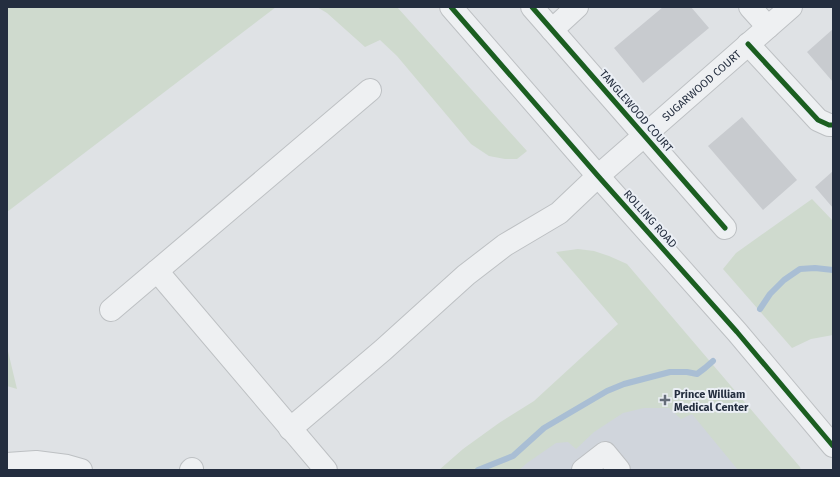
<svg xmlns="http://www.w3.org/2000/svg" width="840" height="477" font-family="'Fira Sans',sans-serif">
<rect width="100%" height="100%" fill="#dfe2e5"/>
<path fill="#d0d5dc" d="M 675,331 L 800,470 L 511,470 Z"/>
<path fill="#cfdace" d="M 7,7 L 276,7 L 7,212 Z
M 317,7 L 397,7 L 527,151 L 517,159 L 505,159 L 489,156 L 471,144 L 397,56 L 380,40 L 365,47 L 327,13 Z
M 812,199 L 833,221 L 833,335 L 811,339 L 792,348 L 723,269 L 736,253 Z
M 578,249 L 594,251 L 609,256 L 627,264 L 800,467 L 801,470 L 738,470 L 692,414 L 681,419 L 669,408 L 644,408 L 623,413 L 594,432 L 576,449 L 568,442 L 556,443 L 527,463 L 519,470 L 439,470 L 463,449 L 499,423 L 534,401 L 618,324 L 556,252 Z
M 7,347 L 17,389 L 7,386 Z"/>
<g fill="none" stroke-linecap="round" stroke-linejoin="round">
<path stroke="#a9bed4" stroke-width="6" d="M 760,309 L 770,294 L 784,280 L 800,269 L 815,268 L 833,270
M 478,470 L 513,456 L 544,428 L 607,391 L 624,384 L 670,372 L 687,372 L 697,374 L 705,368 L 713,361"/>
</g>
<path fill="#c8cbcf" d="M 663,7 L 691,7 L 709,28 L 643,83 L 614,48 Z
M 833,29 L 833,82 L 807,52 Z
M 742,117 L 797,180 L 763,210 L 708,146 Z
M 833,171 L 833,208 L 815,187 Z"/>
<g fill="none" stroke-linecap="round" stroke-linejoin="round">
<defs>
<g id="minor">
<path d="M 451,7 L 598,176 L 737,332 L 833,446"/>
<path d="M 532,7 L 725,228"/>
<path d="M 750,7 L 768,27"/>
<path d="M 552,30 L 577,7"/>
<path d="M 748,44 L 818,120 L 829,125 L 833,125"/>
<path d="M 157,271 L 326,470"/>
<path d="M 111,310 L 370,90"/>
<path id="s1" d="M 290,429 L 383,350 L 466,275 L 505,245 L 559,213 L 598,176 L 791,7"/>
<path d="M 7,464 L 36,462 L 67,466 L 81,470"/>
<path d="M 191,470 L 192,469"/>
<path d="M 583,470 L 605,453 L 619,470"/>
</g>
</defs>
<use href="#minor" stroke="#bdc0c3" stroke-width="24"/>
<use href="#minor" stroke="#eef0f2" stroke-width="22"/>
<defs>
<path id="cycleway" d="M 451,7 L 598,176 L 737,332 L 833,446
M 532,7 L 725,228
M 748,44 L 818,120 L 829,125 L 833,125"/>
</defs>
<use href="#cycleway" stroke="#ebeff5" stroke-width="8"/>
<use href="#cycleway" stroke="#1b5e20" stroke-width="5"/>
</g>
<path fill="#656d79" stroke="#ebeff5" stroke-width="1.5" d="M663 394h4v4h4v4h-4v4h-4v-4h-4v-4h4z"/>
<g text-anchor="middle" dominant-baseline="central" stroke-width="4" stroke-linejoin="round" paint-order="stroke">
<g font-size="11" fill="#242e3f" stroke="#ebeff5">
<text stroke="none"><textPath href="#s1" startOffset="537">SUGARWOOD COURT</textPath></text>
<text transform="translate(636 111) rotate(49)">TANGLEWOOD COURT</text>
<text transform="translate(650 219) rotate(48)">ROLLING ROAD</text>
</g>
<g font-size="11" font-weight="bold" fill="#242e3f" stroke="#ebeff5" text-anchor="start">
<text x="674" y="394">Prince William<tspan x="674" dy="13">Medical Center</tspan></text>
</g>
</g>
<rect width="840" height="477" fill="none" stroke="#242e3f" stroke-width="16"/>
</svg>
